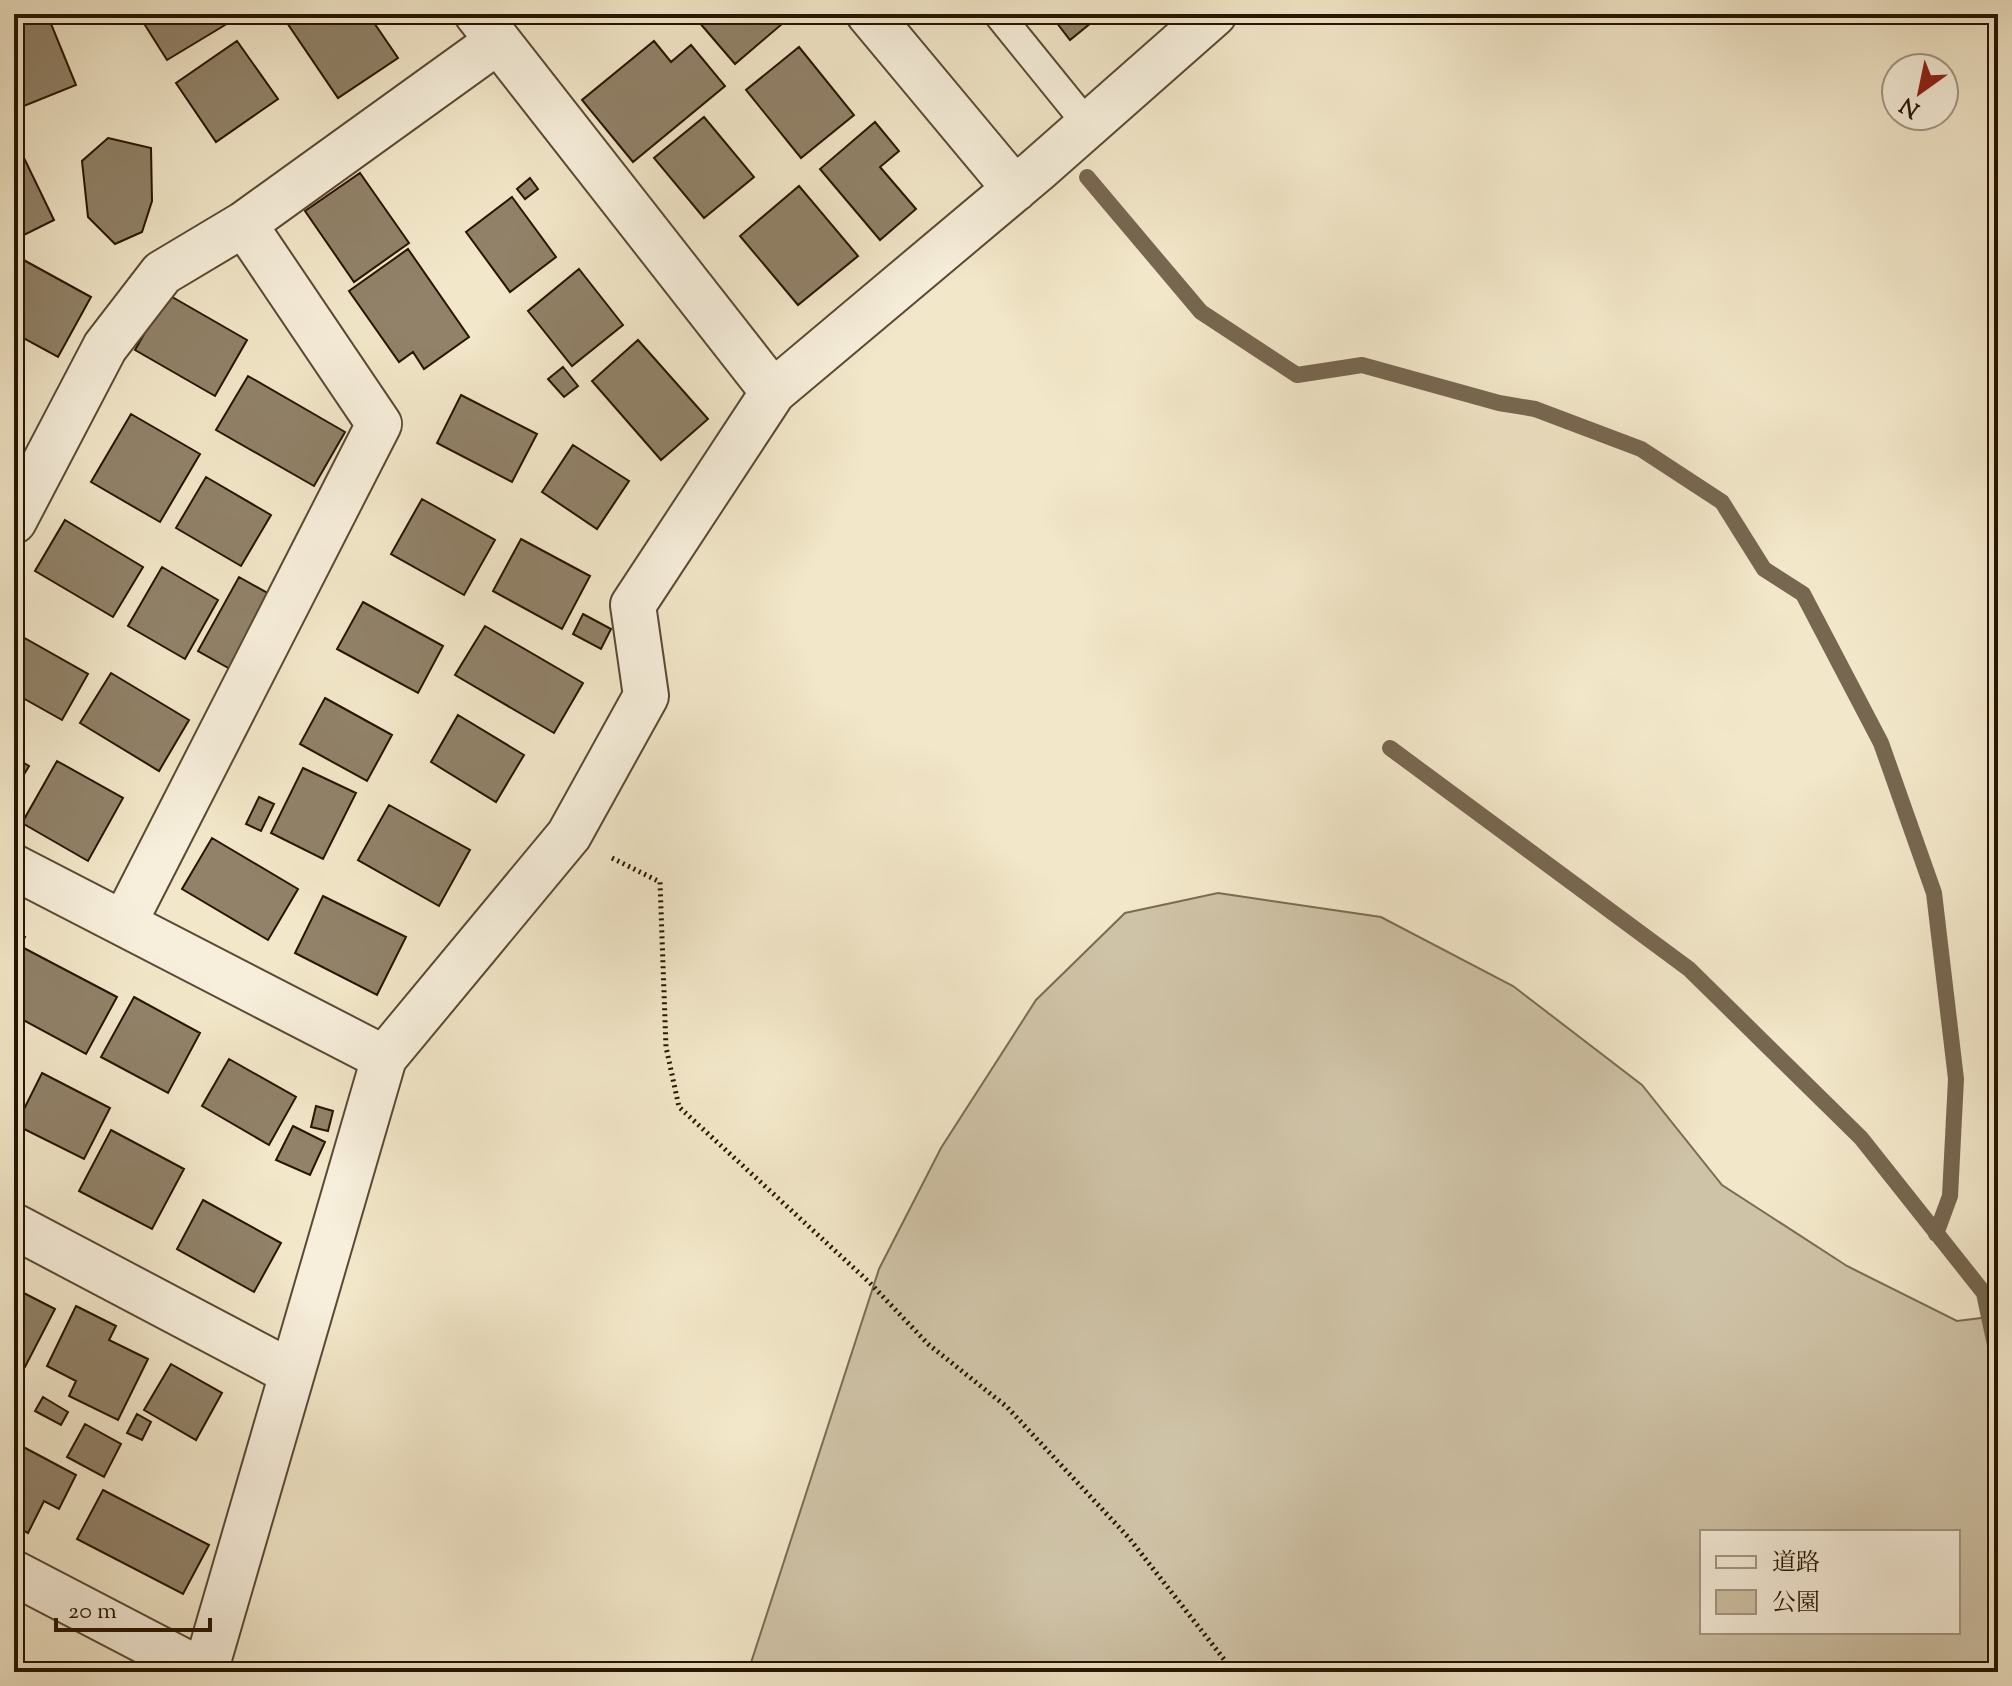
<svg xmlns="http://www.w3.org/2000/svg" width="2012" height="1686" font-family="'Sorts Mill Goudy','Noto Serif JP',serif">
<rect width="100%" height="100%" fill="#f2e7c9"/>
<filter id="stains"><feTurbulence type="fractalNoise" baseFrequency=".0025" numOctaves="4"/><feColorMatrix values="0 0 0 0 .2 0 0 0 0 .09 0 0 0 0 .02 0 0 0 .5 -.17"/></filter>
<radialGradient id="worn" r=".72"><stop offset=".6" stop-color="#630" stop-opacity="0"/><stop offset="1" stop-color="#630" stop-opacity=".3"/></radialGradient>
<path fill="#cfc3a7" stroke="#7b6c54" stroke-width="2" fill-rule="evenodd" d="M 1218,893 L 1381,917 L 1513,986 L 1642,1085 L 1722,1185 L 1847,1266 L 1957,1321 L 1998,1316 L 1998,1672 L 748,1672 L 879,1269 L 941,1148 L 1036,1000 L 1125,913 ZM 1702,1532 L 1958,1532 L 1958,1632 L 1702,1632 Z"/>
<g fill="none" stroke-linecap="round" stroke-linejoin="round">
<path stroke="#776750" stroke-width="16" d="M 1087,177 L 1201,312 L 1297,375 L 1362,365 L 1499,403 L 1535,409 L 1641,449 L 1722,502 L 1764,569 L 1803,594 L 1881,743 L 1934,893 L 1956,1079 L 1950,1196 L 1936,1234
M 1390,748 L 1689,969 L 1861,1138 L 1984,1293 L 1998,1359"/>
</g>
<path fill="#918269" stroke="#271401" stroke-width="2" d="M 14,14 L 47,14 L 76,85 L 19,108 L 14,96 Z
M 138,14 L 225,14 L 230,22 L 167,60 Z
M 281,14 L 368,14 L 398,58 L 338,98 Z
M 692,14 L 785,14 L 789,18 L 735,64 Z
M 1050,14 L 1102,14 L 1070,40 Z
M 237,41 L 278,99 L 216,142 L 176,83 Z
M 654,41 L 671,62 L 691,45 L 725,86 L 633,162 L 582,100 Z
M 799,47 L 854,115 L 801,158 L 746,90 Z
M 704,117 L 754,177 L 704,218 L 654,158 Z
M 875,122 L 899,151 L 880,167 L 916,209 L 880,240 L 820,169 Z
M 108,138 L 151,148 L 152,201 L 142,232 L 115,244 L 88,217 L 82,161 Z
M 24,158 L 54,220 L 14,240 L 14,163 Z
M 360,173 L 409,243 L 354,282 L 305,211 Z
M 530,178 L 538,189 L 525,199 L 517,189 Z
M 799,186 L 858,256 L 798,305 L 740,236 Z
M 512,197 L 556,257 L 510,292 L 466,232 Z
M 408,249 L 469,337 L 424,369 L 413,352 L 399,362 L 349,291 Z
M 20,258 L 91,297 L 58,357 L 14,333 L 14,269 Z
M 579,269 L 623,325 L 572,366 L 528,311 Z
M 167,294 L 247,340 L 215,396 L 135,350 Z
M 638,340 L 708,419 L 661,460 L 592,381 Z
M 563,367 L 578,386 L 564,397 L 548,379 Z
M 248,376 L 345,432 L 314,486 L 216,430 Z
M 461,395 L 537,434 L 512,482 L 437,443 Z
M 131,414 L 200,454 L 160,522 L 91,482 Z
M 573,445 L 629,481 L 597,529 L 542,492 Z
M 206,477 L 271,515 L 241,566 L 176,528 Z
M 422,499 L 495,540 L 464,595 L 391,554 Z
M 65,520 L 143,567 L 113,617 L 35,571 Z
M 521,539 L 590,576 L 562,629 L 493,591 Z
M 162,567 L 218,600 L 185,659 L 128,626 Z
M 239,577 L 271,595 L 230,669 L 198,651 Z
M 363,602 L 443,646 L 418,693 L 337,649 Z
M 583,614 L 611,629 L 601,649 L 573,634 Z
M 485,626 L 583,683 L 554,733 L 455,675 Z
M 14,632 L 88,674 L 62,720 L 14,693 Z
M 111,673 L 189,720 L 159,771 L 80,723 Z
M 325,698 L 392,735 L 367,781 L 300,744 Z
M 458,715 L 524,755 L 496,802 L 431,762 Z
M 14,757 L 29,766 L 14,791 Z
M 57,761 L 123,798 L 88,861 L 22,823 Z
M 303,768 L 356,793 L 323,859 L 271,833 Z
M 259,797 L 274,804 L 261,831 L 246,824 Z
M 389,805 L 470,850 L 439,906 L 358,860 Z
M 212,838 L 298,889 L 268,940 L 182,889 Z
M 323,896 L 406,937 L 377,995 L 295,953 Z
M 14,931 L 25,937 L 20,946 L 117,997 L 86,1054 L 14,1015 Z
M 134,997 L 200,1033 L 168,1093 L 101,1057 Z
M 229,1059 L 296,1097 L 269,1145 L 202,1106 Z
M 42,1073 L 110,1108 L 84,1159 L 16,1125 Z
M 316,1106 L 333,1111 L 328,1131 L 311,1127 Z
M 293,1126 L 325,1142 L 310,1175 L 276,1160 Z
M 111,1130 L 184,1169 L 152,1229 L 79,1191 Z
M 203,1200 L 281,1243 L 254,1292 L 177,1249 Z
M 14,1288 L 55,1309 L 25,1367 L 14,1361 Z
M 76,1306 L 116,1326 L 109,1340 L 148,1359 L 118,1420 L 69,1396 L 76,1381 L 47,1366 Z
M 171,1364 L 222,1393 L 196,1440 L 144,1410 Z
M 43,1397 L 68,1412 L 61,1425 L 35,1411 Z
M 137,1414 L 151,1422 L 142,1440 L 127,1433 Z
M 85,1424 L 121,1444 L 104,1477 L 67,1457 Z
M 14,1442 L 76,1475 L 59,1509 L 44,1501 L 28,1533 L 14,1525 Z
M 103,1490 L 209,1545 L 183,1594 L 77,1539 Z
M 14,1656 L 41,1672 L 14,1672 Z
M 77,1663 L 94,1672 L 72,1672 Z"/>
<g fill="none" stroke-linecap="round" stroke-linejoin="round">
<defs>
<path id="lane" d="M 998,14 L 1088,125"/>
<path id="street" d="M 477,14 L 773,392
M 869,14 L 1015,189
M 14,521 L 105,347 L 162,273 L 244,224 L 498,41
M 14,867 L 384,1058
M 124,923 L 379,424 L 244,224
M 14,1226 L 292,1373
M 14,1573 L 204,1672
M 205,1672 L 384,1058 L 569,835 L 646,696 L 633,605 L 773,392 L 1036,171 L 1214,14"/>
</defs>
<use href="#lane" stroke="#5a4933" stroke-width="32"/>
<use href="#street" stroke="#5a4933" stroke-width="48"/>
<path stroke="#271401" stroke-width="5" stroke-dasharray="2 4" stroke-linecap="butt" d="M 612,858 L 660,882 L 666,1047 L 679,1107 L 869,1282 L 928,1344 L 1007,1407 L 1129,1538 L 1234,1672"/>
<use href="#lane" stroke="#f7efdc" stroke-width="28"/>
<use href="#street" stroke="#f7efdc" stroke-width="44"/>
</g>
<rect width="2012" height="1686" fill="none" stroke="#f2e7c9" stroke-width="48"/>
<rect x="16" y="16" width="1980" height="1654" fill="none" stroke="#271401" stroke-width="4"/>
<rect x="24" y="24" width="1964" height="1638" fill="none" stroke="#271401" stroke-width="2"/>
<rect x="1700" y="1530" width="260" height="104" fill="#f7efdc" stroke="#a49784" stroke-width="2"/>
<rect x="1716" y="1556" width="40" height="12" fill="#f7efdc" stroke="#a49784" stroke-width="2"/>
<text x="1772" y="1570" font-size="24" fill="#271401">道路</text>
<rect x="1716" y="1590" width="40" height="24" fill="#cfc3a7" stroke="#a49784" stroke-width="2"/>
<text x="1772" y="1610" font-size="24" fill="#271401">公園</text>
<g transform="translate(1920 92) rotate(213)"><circle r="38" fill="#f7efdc" stroke="#a49784" stroke-width="2"/>
<path d="M0-6L14 30L0 20L-14 30Z" fill="#8f2418"/>
<text y="-12" font-size="22" font-weight="bold" text-anchor="middle" fill="#271401">N</text>
</g>
<path d="M56 1618v12h154v-12" fill="none" stroke="#271401" stroke-width="4"/>
<text x="68" y="1618" font-size="24" fill="#271401" stroke="#f7efdc" stroke-width="6" paint-order="stroke">20 m</text>
<rect width="100%" height="100%" filter="url(#stains)"/>
<rect width="100%" height="100%" fill="url(#worn)"/>
</svg>
